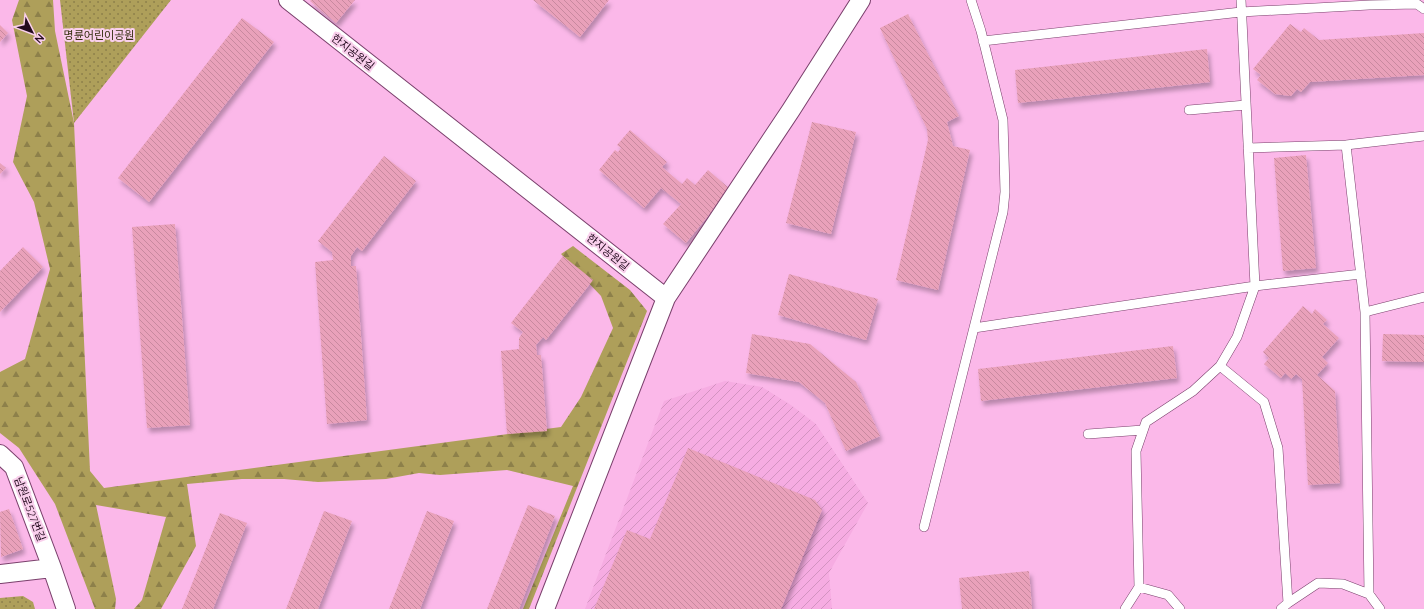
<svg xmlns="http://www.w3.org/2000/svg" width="1424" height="609" font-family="Quicksand,'Noto Sans KR',sans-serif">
<defs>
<pattern id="industrial-furrows" width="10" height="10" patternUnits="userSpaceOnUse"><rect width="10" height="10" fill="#f6ace2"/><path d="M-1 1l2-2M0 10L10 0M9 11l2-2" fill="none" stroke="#d393c1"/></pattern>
<pattern id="forest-firs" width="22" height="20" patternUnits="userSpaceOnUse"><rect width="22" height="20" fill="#ae9f5a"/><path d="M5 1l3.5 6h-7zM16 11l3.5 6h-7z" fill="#8d804a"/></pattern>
<pattern id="park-dots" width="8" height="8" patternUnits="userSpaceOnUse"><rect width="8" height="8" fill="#ae9f5a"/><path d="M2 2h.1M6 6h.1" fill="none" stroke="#8d804a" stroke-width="1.8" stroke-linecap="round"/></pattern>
<pattern id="building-back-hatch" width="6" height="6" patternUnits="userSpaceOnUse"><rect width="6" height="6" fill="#e9a1ba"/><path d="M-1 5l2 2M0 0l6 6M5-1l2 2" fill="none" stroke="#c8899f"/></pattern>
<filter id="shadow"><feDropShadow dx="2.5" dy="4.5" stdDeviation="2" flood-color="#0004"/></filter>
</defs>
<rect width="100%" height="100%" fill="#fbb8e9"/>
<path fill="url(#industrial-furrows)" d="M 725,381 L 762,387 L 791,405 L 816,424 L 868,503 L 829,573 L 832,609 L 585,609 L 664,401 Z"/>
<path fill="url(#forest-firs)" d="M 19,0 L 53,0 L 55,31 L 74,123 L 90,471 L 104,488 L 561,427 L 581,397 L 613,328 L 601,296 L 561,254 L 573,246 L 630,290 L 647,311 L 529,609 L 523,609 L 573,486 L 507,470 L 440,475 L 419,473 L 386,479 L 318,482 L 284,479 L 242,479 L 187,484 L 196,546 L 161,609 L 134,609 L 142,600 L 166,517 L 96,505 L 116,599 L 115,609 L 95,609 L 55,504 L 19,448 L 0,433 L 0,372 L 25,359 L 50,269 L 34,202 L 13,162 L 27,96 L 12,20 Z"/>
<path fill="url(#park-dots)" d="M 60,0 L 171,0 L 74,123 Z
M 23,596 L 33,602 L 35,609 L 0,609 L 0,598 Z"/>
<path fill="url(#building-back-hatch)" filter="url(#shadow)" d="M 311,0 L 355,0 L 336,23 L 310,1 Z
M 533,0 L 609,0 L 580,37 Z
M 908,14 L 959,116 L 947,122 L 953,146 L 970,150 L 938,290 L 896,280 L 928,140 L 927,129 L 880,28 Z
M 242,18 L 274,42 L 149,202 L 118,178 Z
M 1290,24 L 1301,32 L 1304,28 L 1319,40 L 1424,33 L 1424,75 L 1310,82 L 1301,92 L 1297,89 L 1291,96 L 1275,94 L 1257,80 L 1261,75 L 1253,69 Z
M 0,25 L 8,33 L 0,42 Z
M 1207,49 L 1210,82 L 1018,103 L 1015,70 Z
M 812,122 L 856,132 L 831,234 L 786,223 Z
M 630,130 L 667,162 L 662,167 L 682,184 L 687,178 L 695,185 L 708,170 L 730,189 L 686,243 L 663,224 L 681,204 L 661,188 L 644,208 L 599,170 L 615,150 L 618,152 L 621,148 L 617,145 Z
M 1306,155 L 1316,268 L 1283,271 L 1274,158 Z
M 384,156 L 416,181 L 362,251 L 357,247 L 351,256 L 351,266 L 356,266 L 367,420 L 327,424 L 315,262 L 333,260 L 332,252 L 318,241 Z
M 0,163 L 6,168 L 0,174 Z
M 175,224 L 190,425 L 147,428 L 132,227 Z
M 23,247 L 43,267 L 0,312 L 0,271 Z
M 563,256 L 593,280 L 546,340 L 543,337 L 536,345 L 537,355 L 541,355 L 547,431 L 507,434 L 501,351 L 519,349 L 519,338 L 523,332 L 511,323 Z
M 789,274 L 878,299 L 866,340 L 778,315 Z
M 1303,306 L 1312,314 L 1315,309 L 1327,320 L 1323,324 L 1339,338 L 1322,357 L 1328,363 L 1317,375 L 1335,391 L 1340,483 L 1308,485 L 1302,379 L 1296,374 L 1291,379 L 1285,373 L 1281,378 L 1264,364 L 1269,358 L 1263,352 Z
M 752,334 L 810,344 L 856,382 L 880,436 L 846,451 L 825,403 L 799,382 L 746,373 Z
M 1383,334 L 1424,335 L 1424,362 L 1382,361 Z
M 1173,346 L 1177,378 L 981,401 L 978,369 Z
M 688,448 L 815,500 L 822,510 L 781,609 L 594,609 L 627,530 L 650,539 Z
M 528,505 L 555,516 L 519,609 L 487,609 Z
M 9,509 L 23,549 L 1,557 L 0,512 Z
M 324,511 L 352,521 L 318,609 L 286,609 Z
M 427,511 L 454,521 L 420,609 L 389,609 Z
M 220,513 L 247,523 L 213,609 L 182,609 Z
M 1029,571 L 1032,609 L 962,609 L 959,578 Z"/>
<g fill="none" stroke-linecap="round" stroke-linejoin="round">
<defs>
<path id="lane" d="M 983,41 L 1241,12 L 1369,5 L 1417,4 L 1424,9
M 1189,110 L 1246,105
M 1346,145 L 1365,312 L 1369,594 L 1380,609
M 1248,148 L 1346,145 L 1424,136
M 1365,312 L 1424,297
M 974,328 L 1255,286 L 1361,274
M 1220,366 L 1264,402 L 1278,448 L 1288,603 L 1281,609
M 1088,434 L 1143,430
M 924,527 L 1003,212 L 1005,192 L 1003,120 L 981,31 L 971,0
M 1139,587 L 1168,595 L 1180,609
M 1288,603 L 1318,583 L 1343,584 L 1369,594
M 1125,609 L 1139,587 L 1136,451 L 1146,422 L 1193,391 L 1220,366 L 1237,337 L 1255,286 L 1241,0"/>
<path id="street" d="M 288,0 L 666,298
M 0,454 L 14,467 L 52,568 L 66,609
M 0,574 L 52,568
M 545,609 L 666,298 L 791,110 L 861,0"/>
</defs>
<use href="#lane" stroke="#7a406c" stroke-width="10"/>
<use href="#street" stroke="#7a406c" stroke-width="20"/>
<use href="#lane" stroke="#fff" stroke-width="9"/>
<use href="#street" stroke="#fff" stroke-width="18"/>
</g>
<g text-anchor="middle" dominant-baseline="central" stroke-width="4" stroke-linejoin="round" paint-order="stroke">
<g font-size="11" fill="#362f10" stroke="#f9cfec">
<text x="99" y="35">명륜어린이공원</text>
</g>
<g font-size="11" fill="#230b1e" stroke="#f9cfec">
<text transform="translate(353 52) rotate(38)">한지공원길</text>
<text transform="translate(608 252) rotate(39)">한지공원길</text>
<text transform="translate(30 509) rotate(69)">남원로527번길</text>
</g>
</g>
<g transform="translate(32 32) rotate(132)" stroke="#f9cfec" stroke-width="3" paint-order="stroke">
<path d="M0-3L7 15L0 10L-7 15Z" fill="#230b1e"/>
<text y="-6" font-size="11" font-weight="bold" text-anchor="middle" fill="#230b1e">N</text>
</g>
</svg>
